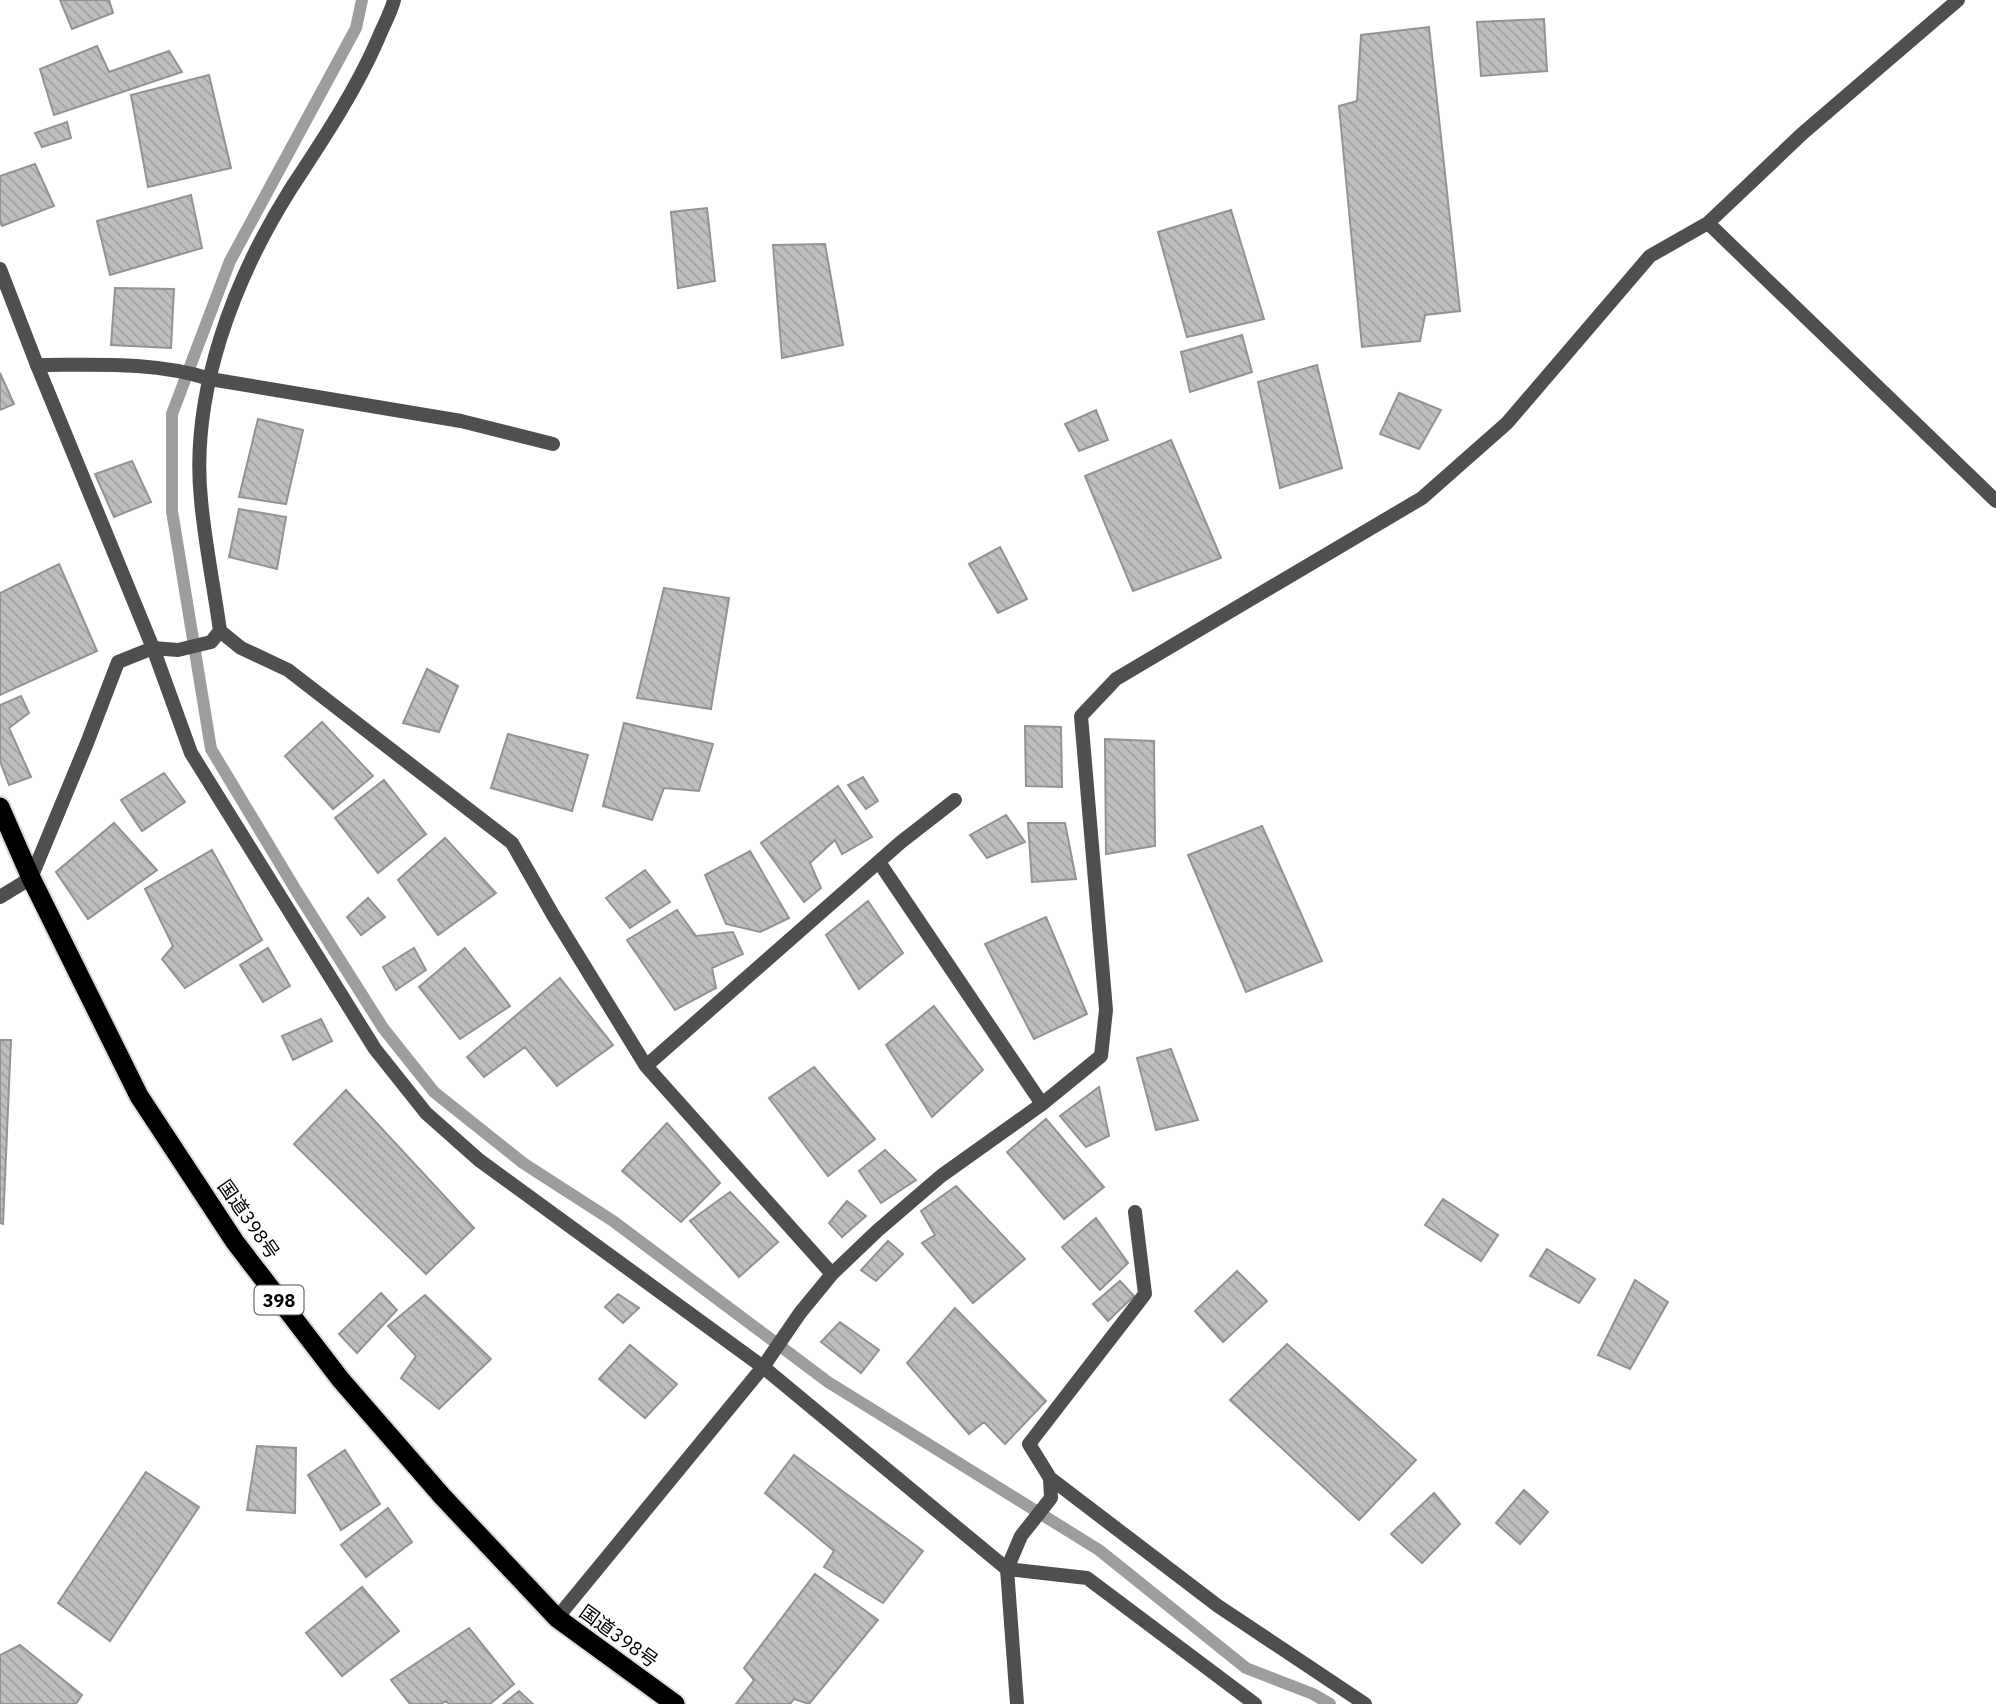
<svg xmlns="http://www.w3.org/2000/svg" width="1996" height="1704" font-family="'IBM Plex Sans','Noto Sans JP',sans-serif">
<defs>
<pattern id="building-back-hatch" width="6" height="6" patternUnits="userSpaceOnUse" patternTransform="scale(1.75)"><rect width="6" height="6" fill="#bfbfbf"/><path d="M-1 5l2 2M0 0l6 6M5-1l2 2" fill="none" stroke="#a2a2a2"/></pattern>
</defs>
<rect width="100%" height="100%" fill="#fff"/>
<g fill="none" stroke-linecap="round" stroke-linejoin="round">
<path stroke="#9d9d9d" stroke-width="12" d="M 362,0 L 356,28 L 230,261 L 172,414 L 172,511 L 211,749 L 297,892 L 383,1028 L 434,1092 L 523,1163 L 613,1221 L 828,1382 L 1099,1550 L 1246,1668 L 1313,1694 L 1330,1704"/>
</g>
<path fill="url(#building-back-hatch)" stroke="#939393" stroke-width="2" d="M 60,0 L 109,0 L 113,13 L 72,29 Z
M 1544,19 L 1547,71 L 1481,76 L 1477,22 Z
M 1429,27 L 1460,311 L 1425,315 L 1420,341 L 1362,347 L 1339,106 L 1357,101 L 1361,35 Z
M 97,46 L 109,72 L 169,51 L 182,72 L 54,115 L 40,69 Z
M 209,75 L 231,168 L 148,187 L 131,95 Z
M 67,122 L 71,138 L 42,147 L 35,133 Z
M 35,164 L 54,206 L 2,226 L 0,222 L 0,176 Z
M 191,195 L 202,248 L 110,275 L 97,221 Z
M 707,208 L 715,281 L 678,288 L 671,212 Z
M 1231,210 L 1264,319 L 1187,337 L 1158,232 Z
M 825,244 L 843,345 L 782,358 L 773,245 Z
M 115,288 L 174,289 L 171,348 L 111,345 Z
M 1242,335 L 1252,372 L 1190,392 L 1181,352 Z
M 1317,365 L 1342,468 L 1280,488 L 1258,382 Z
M 0,373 L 14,404 L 0,410 Z
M 1399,393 L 1441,410 L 1419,449 L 1380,434 Z
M 1096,410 L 1108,440 L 1079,451 L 1065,424 Z
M 258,419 L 303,430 L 286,504 L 239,497 Z
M 1171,440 L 1221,558 L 1133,591 L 1085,476 Z
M 132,461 L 151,502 L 114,517 L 95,474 Z
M 239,509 L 286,517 L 277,569 L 229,557 Z
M 1000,547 L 1027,599 L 998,613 L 969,564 Z
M 59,564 L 97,651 L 0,695 L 0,593 Z
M 664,588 L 729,598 L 711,709 L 637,698 Z
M 427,669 L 458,686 L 439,732 L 403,723 Z
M 21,696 L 29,713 L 9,728 L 31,777 L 9,785 L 0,761 L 0,705 Z
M 322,722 L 373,776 L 333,809 L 285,756 Z
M 624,723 L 713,744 L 699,791 L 664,788 L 652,820 L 603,806 Z
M 1025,726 L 1061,727 L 1062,787 L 1026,786 Z
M 508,734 L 588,755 L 572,811 L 491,788 Z
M 1105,739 L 1154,741 L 1155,846 L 1106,854 Z
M 164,773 L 185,802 L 142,831 L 121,800 Z
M 863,777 L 878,801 L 866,809 L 848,785 Z
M 384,780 L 426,834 L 378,873 L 335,818 Z
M 838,786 L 872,837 L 842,854 L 835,840 L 810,863 L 821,888 L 804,902 L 761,843 Z
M 1006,815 L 1025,842 L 987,858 L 970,835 Z
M 114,823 L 157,870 L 88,919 L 56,872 Z
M 1028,823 L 1065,823 L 1076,879 L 1032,882 Z
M 1262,826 L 1322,961 L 1246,992 L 1188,855 Z
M 445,838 L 496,893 L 438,935 L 398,880 Z
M 212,850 L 262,940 L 185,988 L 162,959 L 173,946 L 145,889 Z
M 750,851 L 789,918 L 760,932 L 726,924 L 705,875 Z
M 645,870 L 670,902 L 630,928 L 606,898 Z
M 368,898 L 385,917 L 361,935 L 347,917 Z
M 868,901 L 903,953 L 859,989 L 826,935 Z
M 677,910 L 696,936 L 733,932 L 743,954 L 712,968 L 716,988 L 675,1010 L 627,940 Z
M 1046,917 L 1087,1014 L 1034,1039 L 985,944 Z
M 268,948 L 290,986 L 263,1002 L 240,965 Z
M 414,948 L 426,970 L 396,990 L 383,967 Z
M 465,948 L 510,1006 L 460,1039 L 419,987 Z
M 560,978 L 613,1045 L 557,1086 L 525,1047 L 484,1077 L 467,1057 Z
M 934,1006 L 983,1070 L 932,1117 L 886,1045 Z
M 321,1019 L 332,1041 L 293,1060 L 282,1036 Z
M 0,1040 L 11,1040 L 3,1224 L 0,1223 Z
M 1171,1049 L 1198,1120 L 1156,1130 L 1137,1058 Z
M 814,1067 L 875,1139 L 828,1176 L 769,1098 Z
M 1099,1087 L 1109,1136 L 1086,1147 L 1060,1116 Z
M 346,1090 L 474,1228 L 426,1274 L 294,1144 Z
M 1046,1119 L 1104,1187 L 1064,1219 L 1007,1152 Z
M 667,1123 L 720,1183 L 681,1222 L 622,1171 Z
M 885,1150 L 916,1180 L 881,1203 L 859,1171 Z
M 956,1186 L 1025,1259 L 973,1303 L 922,1243 L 935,1235 L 921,1211 Z
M 730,1192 L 778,1242 L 739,1277 L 690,1221 Z
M 1443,1199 L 1498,1235 L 1481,1261 L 1425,1225 Z
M 847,1201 L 866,1216 L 842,1237 L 829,1223 Z
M 1096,1218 L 1128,1263 L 1100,1290 L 1062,1247 Z
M 888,1241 L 903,1254 L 876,1281 L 861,1270 Z
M 1547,1249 L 1595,1279 L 1579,1303 L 1530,1276 Z
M 1237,1271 L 1267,1301 L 1223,1342 L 1195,1311 Z
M 1635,1280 L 1668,1302 L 1630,1369 L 1598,1355 Z
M 1120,1281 L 1134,1296 L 1108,1321 L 1093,1304 Z
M 381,1293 L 397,1310 L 357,1353 L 339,1334 Z
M 618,1294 L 639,1308 L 623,1323 L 605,1307 Z
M 425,1295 L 491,1359 L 439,1409 L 401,1378 L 416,1356 L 388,1326 Z
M 955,1308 L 1046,1401 L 1005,1444 L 984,1422 L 969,1434 L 907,1363 Z
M 840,1322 L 879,1350 L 861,1373 L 821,1342 Z
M 1287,1344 L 1416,1460 L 1359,1520 L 1230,1400 Z
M 630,1345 L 677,1384 L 645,1418 L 599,1379 Z
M 257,1446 L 296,1448 L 295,1513 L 247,1510 Z
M 345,1450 L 380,1504 L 341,1530 L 308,1475 Z
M 794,1455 L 923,1551 L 883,1603 L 824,1567 L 834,1551 L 765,1493 Z
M 146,1472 L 199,1507 L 110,1641 L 58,1603 Z
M 1524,1490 L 1548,1512 L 1520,1544 L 1496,1523 Z
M 1434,1493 L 1460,1524 L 1422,1563 L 1391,1534 Z
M 388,1508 L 412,1542 L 366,1577 L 341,1545 Z
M 815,1574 L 878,1620 L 809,1704 L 794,1699 L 790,1704 L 736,1704 L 754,1680 L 744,1668 Z
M 362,1587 L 399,1631 L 342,1676 L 306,1633 Z
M 469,1628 L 514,1684 L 490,1704 L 449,1704 L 446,1701 L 441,1704 L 410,1704 L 391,1680 Z
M 20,1645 L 82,1695 L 76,1704 L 0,1704 L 0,1655 Z
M 519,1691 L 533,1704 L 503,1704 Z"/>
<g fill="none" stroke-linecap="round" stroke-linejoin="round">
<defs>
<path id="trunk" d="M 0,807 L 31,878 L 139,1096 L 235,1242 L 341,1380 L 442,1496 L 557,1618 L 675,1704"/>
</defs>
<use href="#trunk" stroke="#dbdbdb" stroke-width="23"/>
<path stroke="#4f4f4f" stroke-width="14" d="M 879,862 L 1042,1104"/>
<path stroke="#4f4f4f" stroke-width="14" d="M 1708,223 L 1996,501
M 37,365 C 94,365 154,361 210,379 L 461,421 L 553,444
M 220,631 C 214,587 205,544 201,500 C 190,393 234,279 290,190 C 322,141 355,92 378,39 C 383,26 391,13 394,0
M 0,897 L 31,878 L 87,743 L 118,662 L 153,648 L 178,650 L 211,642 L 220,631 L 241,648 L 288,670 L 512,843 L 553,915 L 646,1066 L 832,1274
M 646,1066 L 901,842 L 955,800
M 1135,1212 L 1145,1294 L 1029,1444 L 1050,1478 L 1218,1606 L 1365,1704
M 1050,1478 L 1051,1498 L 1021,1536 L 1007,1569 L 1087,1578 L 1255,1704
M 557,1618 L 763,1367 L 800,1313 L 832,1274 L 877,1231 L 941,1176 L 1042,1104 L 1101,1056 L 1106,1010 L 1081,716 L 1116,679 L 1422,498 L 1507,423 L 1650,256 L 1708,223 L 1803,133 L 1958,0"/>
<path stroke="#4f4f4f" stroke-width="14" d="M 0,269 L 37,365 L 153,648 L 191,753 L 375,1049 L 426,1113 L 479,1160 L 763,1367 L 1007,1569 L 1017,1704"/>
<use href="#trunk" stroke="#000" stroke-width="19"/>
</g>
<g text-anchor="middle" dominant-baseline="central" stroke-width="5" stroke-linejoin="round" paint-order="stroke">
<rect fill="#fff" stroke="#4c4c4c" stroke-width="2" x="254.5" y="1285.5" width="49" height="29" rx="5"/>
<g font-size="18" font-weight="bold" fill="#000">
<text x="279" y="1300">398</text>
</g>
<g font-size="19" fill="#000" stroke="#fff">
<text transform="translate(249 1219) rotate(55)">国道398号</text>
<text transform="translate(619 1636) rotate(36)">国道398号</text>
</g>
</g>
</svg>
